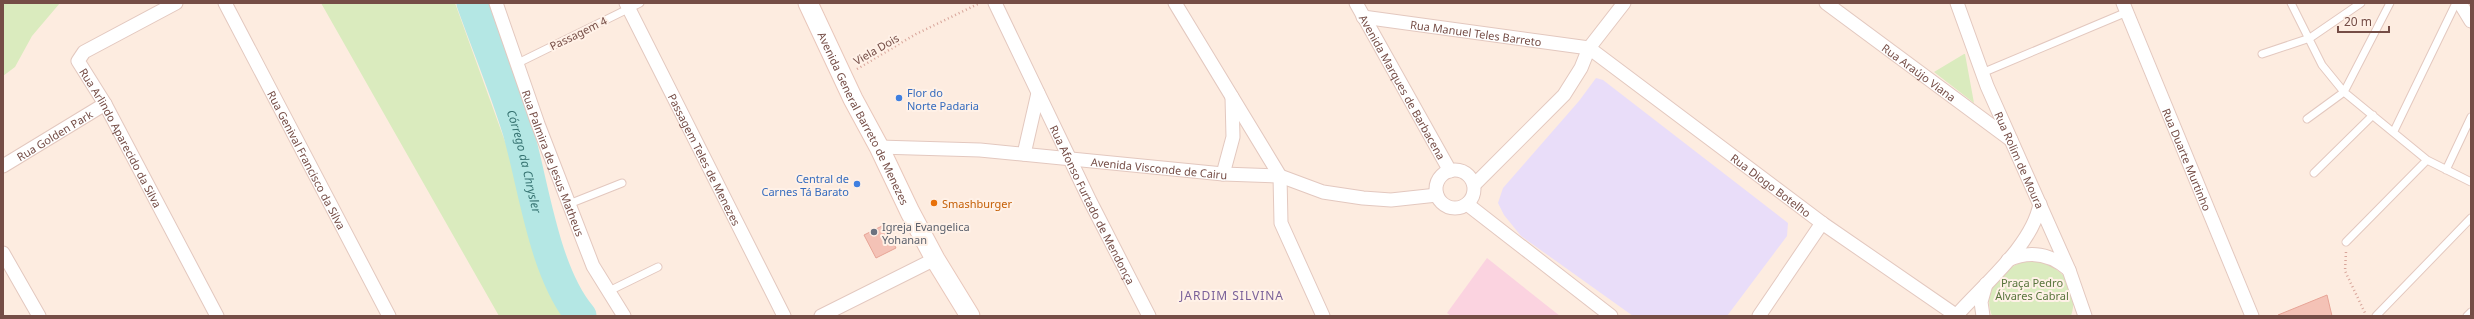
<svg xmlns="http://www.w3.org/2000/svg" width="2474" height="319" font-family="'Noto Sans',sans-serif">
<rect width="100%" height="100%" fill="#fdece0"/>
<path fill="#e9ddf9" d="M 1596,78 L 1603,80 L 1788,223 L 1787,236 L 1727,316 L 1633,316 L 1521,236 L 1504,215 L 1498,203 L 1503,188 L 1579,101 Z"/>
<path fill="#fbd3e0" d="M 1487,258 L 1560,316 L 1451,316 L 1447,313 Z"/>
<path fill="#daebbe" d="M 3,3 L 60,3 L 32,36 L 15,67 L 3,76 Z
M 321,3 L 455,3 L 568,316 L 499,316 Z
M 1964,54 L 1965,54 L 1974,103 L 1934,72 Z
M 2029,260 C 2059,263 2081,285 2071,316 L 1992,316 C 1981,288 2004,266 2029,260 Z"/>
<g fill="none" stroke-linecap="round" stroke-linejoin="round">
<path stroke="#b4e7e4" stroke-width="31" id="s1" d="M 472,3 C 487,45 505,88 518,131 C 534,187 544,272 581,316"/>
</g>
<path fill="#f4c2b6" stroke="#e7a496" d="M 884,225 L 896,248 L 876,258 L 864,235 Z
M 2327,295 L 2332,316 L 2278,316 L 2278,315 Z"/>
<g fill="none" stroke-linecap="round" stroke-linejoin="round">
<defs>
<path id="service" d="M 2291,3 L 2322,65 L 2344,92 L 2427,160 L 2471,182
M 2262,54 L 2310,38 L 2361,3
M 516,64 L 640,3
M 1982,73 L 2127,12
M 2307,119 L 2344,92 L 2390,3
M 2394,131 L 2456,3
M 2446,170 L 2471,117
M 2314,173 L 2373,115
M 569,204 L 622,183
M 2346,242 L 2427,160
M 607,292 L 658,267
M 2376,316 L 2471,218
M 2467,316 L 2471,312"/>
<g id="minor">
<path id="s2" d="M 176,3 L 84,52 L 78,61 L 105,104 L 217,316"/>
<path id="s3" d="M 225,3 L 389,316"/>
<path id="s4" d="M 496,3 L 538,124 L 593,266 L 624,316"/>
<path id="s5" d="M 626,3 L 784,316"/>
<path id="s6" d="M 995,3 L 1090,201 L 1149,316"/>
<path d="M 1175,3 L 1280,176 L 1281,223 L 1323,316"/>
<path id="s7" d="M 1356,3 L 1450,171"/>
<path id="s8" d="M 1826,3 L 2011,140"/>
<path id="s9" d="M 1957,3 L 1987,86 L 2069,270 L 2085,316"/>
<path id="s10" d="M 2123,3 L 2252,316"/>
<path d="M 2460,3 L 2471,21"/>
<path id="s11" d="M 1363,17 L 1589,48 L 1822,223 L 1957,316"/>
<path id="s12" d="M 879,147 L 980,150 L 1223,174 L 1280,176 L 1323,192 L 1363,198 L 1391,200 L 1437,195"/>
<path d="M 1024,154 L 1038,93"/>
<path id="s13" d="M 3,166 L 105,104"/>
<circle cx="1455" cy="189" r="19"/>
<path d="M 1223,174 L 1233,137 L 1232,97"/>
<path d="M 1474,185 L 1564,95 L 1581,68 L 1589,48 L 1624,3"/>
<path d="M 1467,204 L 1611,316"/>
<path d="M 3,253 L 39,316"/>
<path d="M 2008,260 C 2030,250 2051,254 2069,270"/>
<path d="M 821,316 L 935,259"/>
<path d="M 1759,316 L 1822,223"/>
<path d="M 1956,316 C 1984,284 2032,246 2040,204"/>
<path d="M 1983,316 L 1981,302 L 1986,284"/>
</g>
<g id="secondary">
<path id="s14" d="M 808,3 L 853,99 L 879,147 L 910,212 L 935,259 L 970,316"/>
</g>
</defs>
<use href="#service" stroke="#e3c8bf" stroke-width="9"/>
<use href="#minor" stroke="#e3c8bf" stroke-width="15"/>
<use href="#secondary" stroke="#e9c7bb" stroke-width="21"/>
<path stroke="#d8a59a" stroke-width="2.5" stroke-dasharray="1 3" stroke-linecap="butt" d="M 857,69 L 916,34 L 980,3
M 2346,252 L 2345,271 L 2365,313"/>
<use href="#service" stroke="#fff" stroke-width="7"/>
<use href="#minor" stroke="#fff" stroke-width="13"/>
<use href="#secondary" stroke="#fff" stroke-width="19"/>
</g>
<g fill="#3f7fe0" stroke="#fff1e7" stroke-width="1.5">
<circle cx="899" cy="98" r="4"/>
<circle cx="857" cy="184" r="4"/>
</g>
<circle fill="#e8710a" stroke="#fff1e7" stroke-width="1.5" cx="934" cy="203" r="4"/>
<circle fill="#6b7280" stroke="#fff1e7" stroke-width="1.5" cx="874" cy="232" r="4"/>
<g text-anchor="middle" dominant-baseline="central" stroke-width="4" stroke-linejoin="round" paint-order="stroke">
<g font-size="11" fill="#754d46" stroke="#fff1e7">
<text stroke="none"><textPath href="#s11" startOffset="114">Rua Manuel Teles Barreto</textPath></text>
<text transform="translate(578 33) rotate(-26)">Passagem 4</text>
<text transform="translate(876 49) rotate(-30)">Viela Dois</text>
<text stroke="none"><textPath href="#s8" startOffset="116">Rua Araújo Viana</textPath></text>
<text stroke="none"><textPath href="#s7" startOffset="96">Avenida Marques de Barbacena</textPath></text>
<text stroke="none"><textPath href="#s14" startOffset="128">Avenida General Barreto de Menezes</textPath></text>
<text stroke="none"><textPath href="#s13" startOffset="60">Rua Golden Park</textPath></text>
<text stroke="none"><textPath href="#s2" startOffset="203">Rua Arlindo Aparecido da Silva</textPath></text>
<text stroke="none"><textPath href="#s3" startOffset="177">Rua Genival Francisco da Silva</textPath></text>
<text stroke="none"><textPath href="#s5" startOffset="175">Passagem Teles de Menezes</textPath></text>
<text stroke="none"><textPath href="#s9" startOffset="169">Rua Rolim de Moura</textPath></text>
<text stroke="none"><textPath href="#s10" startOffset="169">Rua Duarte Murtinho</textPath></text>
<text stroke="none"><textPath href="#s4" startOffset="170">Rua Palmira de Jesus Matheus</textPath></text>
<text stroke="none"><textPath href="#s12" startOffset="281">Avenida Visconde de Cairu</textPath></text>
<text stroke="none"><textPath href="#s11" startOffset="456">Rua Diogo Botelho</textPath></text>
<text stroke="none"><textPath href="#s6" startOffset="224">Rua Afonso Furtado de Mendonça</textPath></text>
</g>
<g font-size="11" fill="#366cbe" stroke="#fff1e7" text-anchor="start">
<text x="907" y="92">Flor do<tspan x="907" dy="13">Norte Padaria</tspan></text>
<text x="849" y="178" text-anchor="end">Central de<tspan x="849" dy="13">Carnes Tá Barato</tspan></text>
</g>
<g font-size="11" fill="#c56008" stroke="#fff1e7" text-anchor="start">
<text x="942" y="203">Smashburger</text>
</g>
<g font-size="11" fill="#5b616d" stroke="#fff1e7" text-anchor="start">
<text x="882" y="226">Igreja Evangelica<tspan x="882" dy="13">Yohanan</tspan></text>
</g>
<g font-size="11" fill="#58753c" stroke="#fff1e7">
<text x="2032" y="282">Praça Pedro<tspan x="2032" dy="13">Álvares Cabral</tspan></text>
</g>
<g font-size="12" font-style="italic" fill="#377472" stroke="#fff1e7">
<text stroke="none"><textPath href="#s1" startOffset="167">Córrego da Chrysler</textPath></text>
</g>
<g font-size="12" letter-spacing="1" fill="#7b6199" stroke="#fff1e7">
<text x="1232" y="295">JARDIM SILVINA</text>
</g>
</g>
<rect width="2474" height="319" fill="none" stroke="#754d46" stroke-width="8"/>
<path d="M2338 26v6h51v-6" fill="none" stroke="#754d46" stroke-width="2"/>
<text x="2344" y="26" font-size="12" fill="#754d46" stroke="#fff1e7" stroke-width="3" paint-order="stroke">20 m</text>
</svg>
